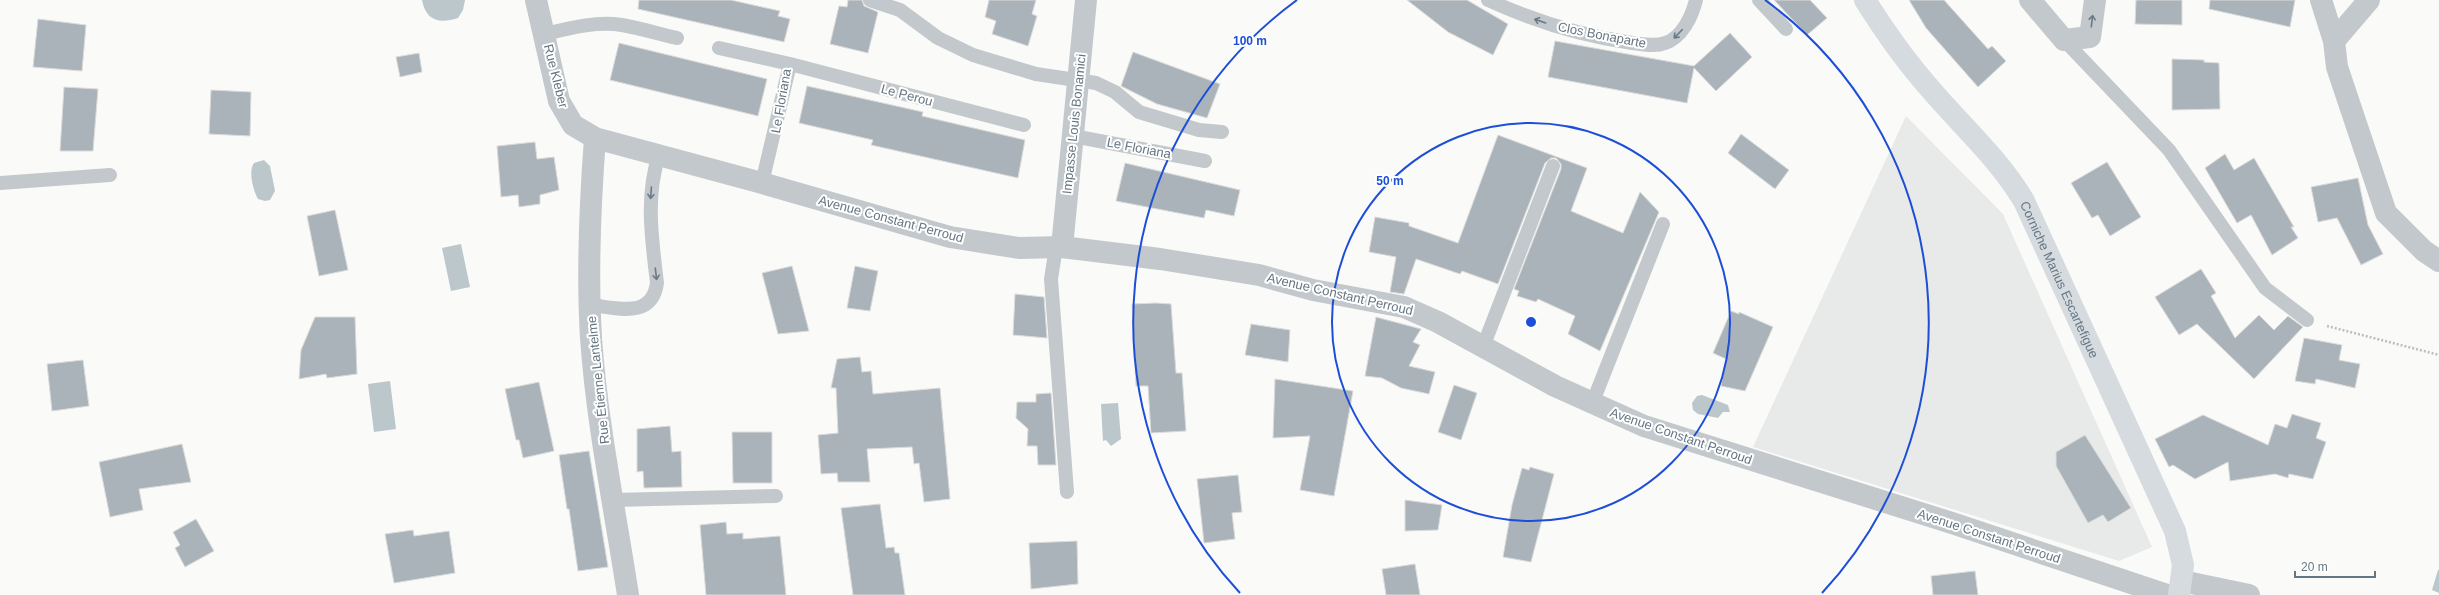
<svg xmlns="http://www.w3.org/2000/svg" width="2439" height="595" font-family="Helvetica,sans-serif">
<rect width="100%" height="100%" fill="#fafaf8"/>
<path fill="#e8e9e9" d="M 1906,116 L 2003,214 L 2152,547 L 2119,561 L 1753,447 Z"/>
<path fill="#bbc7cb" d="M 422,0 L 465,0 L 463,10 L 458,18 C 439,24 426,21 422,0 Z
M 264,160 L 270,166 L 275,191 L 270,200 L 265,201 L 258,199 C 253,190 248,171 254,163 Z
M 461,244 L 470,287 L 451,291 L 442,248 Z
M 390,381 L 396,429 L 374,432 L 368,384 Z
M 1702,395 L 1728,405 L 1730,412 L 1723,412 L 1718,418 L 1698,414 L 1693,410 L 1692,403 L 1697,396 Z
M 1118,403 L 1121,439 L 1111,446 L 1106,440 L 1103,441 L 1101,404 Z
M 2438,570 L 2439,570 L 2439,593 L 2432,590 Z"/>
<path fill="#aab3b9" stroke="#dcdcda" d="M 639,0 L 731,0 L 780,11 L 778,16 L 790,19 L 784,42 L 638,9 Z
M 848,0 L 862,0 L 864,6 L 878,12 L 868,53 L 830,44 L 839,6 L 847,7 Z
M 989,0 L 1036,0 L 1032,14 L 1037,16 L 1028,46 L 992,34 L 996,21 L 985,17 Z
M 1407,0 L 1467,0 L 1508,24 L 1493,55 L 1448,32 Z
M 1774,0 L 1810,0 L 1827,18 L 1807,35 Z
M 1909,0 L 1944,0 L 1988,49 L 1992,46 L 2006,61 L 1978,87 L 1926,28 Z
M 2136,0 L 2182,0 L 2182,25 L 2135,24 Z
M 2210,0 L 2295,0 L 2290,27 L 2209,9 Z
M 38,19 L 86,25 L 82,71 L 33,67 Z
M 1730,33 L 1752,57 L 1716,91 L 1694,68 L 1687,103 L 1548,77 L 1555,41 L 1694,66 Z
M 619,43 L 767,79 L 758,116 L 610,80 Z
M 1133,52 L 1220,84 L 1207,118 L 1157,104 L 1121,86 Z
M 419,53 L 422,72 L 400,77 L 396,57 Z
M 2172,59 L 2204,60 L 2204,62 L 2219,63 L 2220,109 L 2172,110 Z
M 807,86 L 923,112 L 922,116 L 1025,140 L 1018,178 L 871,145 L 873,140 L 799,123 Z
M 64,87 L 98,89 L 93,151 L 60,151 Z
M 211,90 L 251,92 L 250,136 L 209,134 Z
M 1741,134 L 1789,170 L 1775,189 L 1728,153 Z
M 1498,135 L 1587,168 L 1571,211 L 1623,233 L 1640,192 L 1659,212 L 1600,351 L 1568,334 L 1575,316 L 1538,299 L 1536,302 L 1517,296 L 1519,291 L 1514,289 L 1561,169 L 1561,164 L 1556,158 L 1551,158 L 1545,163 L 1498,284 L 1462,271 L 1460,274 L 1416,259 L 1404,294 L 1390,292 L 1396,257 L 1369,252 L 1375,217 L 1409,223 L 1409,226 L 1458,243 Z
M 535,142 L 537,159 L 554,157 L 559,190 L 540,195 L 540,204 L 519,207 L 518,195 L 501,197 L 497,146 Z
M 2225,154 L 2234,170 L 2254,158 L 2294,227 L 2291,227 L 2298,238 L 2272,255 L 2251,215 L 2237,223 L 2205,168 Z
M 2107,162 L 2141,217 L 2110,236 L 2098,215 L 2092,218 L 2071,183 Z
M 1125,163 L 1240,190 L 1234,216 L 1206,210 L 1204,218 L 1116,201 Z
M 2358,178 L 2368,225 L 2383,254 L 2361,265 L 2337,218 L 2318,222 L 2311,187 Z
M 335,210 L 348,270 L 319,276 L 307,216 Z
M 792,266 L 809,331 L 778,334 L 762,273 Z
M 855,266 L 878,271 L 870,311 L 847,308 Z
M 2201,269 L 2216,293 L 2211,296 L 2235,338 L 2259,315 L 2274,330 L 2288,316 L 2303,327 L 2254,379 L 2197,324 L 2179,335 L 2155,297 Z
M 1015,294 L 1044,297 L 1047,338 L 1013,335 Z
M 1156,303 L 1171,304 L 1176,373 L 1182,373 L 1186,431 L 1151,433 L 1148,386 L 1136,386 L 1132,304 Z
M 1731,311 L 1739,314 L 1739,312 L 1773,327 L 1745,391 L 1721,386 L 1726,359 L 1713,353 Z
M 315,317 L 355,317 L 357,374 L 327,378 L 326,374 L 299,379 L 301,350 Z
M 1376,317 L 1421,329 L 1413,342 L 1420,345 L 1409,366 L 1435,372 L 1429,394 L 1401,388 L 1382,378 L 1365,376 Z
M 1251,324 L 1290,330 L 1288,362 L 1245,355 Z
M 2304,338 L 2342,345 L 2339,360 L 2360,364 L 2355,388 L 2316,379 L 2315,384 L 2295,381 Z
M 860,357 L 862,372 L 871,371 L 873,394 L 940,388 L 950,499 L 924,502 L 919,463 L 914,464 L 912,447 L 867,449 L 870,482 L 838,482 L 837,473 L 821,474 L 818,435 L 838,433 L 836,388 L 831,388 L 837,359 Z
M 83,360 L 89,406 L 52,411 L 47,364 Z
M 1275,379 L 1353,391 L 1334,496 L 1300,490 L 1310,436 L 1273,438 Z
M 539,382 L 554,451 L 523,458 L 519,440 L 516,440 L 505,389 Z
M 1454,385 L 1477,393 L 1461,440 L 1438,432 Z
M 1051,393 L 1056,465 L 1038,465 L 1037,446 L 1027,446 L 1028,429 L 1016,418 L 1017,402 L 1036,402 L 1036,394 Z
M 2292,414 L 2321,423 L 2316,438 L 2326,442 L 2313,479 L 2289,474 L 2288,478 L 2275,474 L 2230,481 L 2228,462 L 2195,479 L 2173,465 L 2169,467 L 2155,439 L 2203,415 L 2268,445 L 2275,424 L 2287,428 Z
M 670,426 L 672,452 L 681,451 L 682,487 L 644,488 L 643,471 L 637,472 L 637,429 Z
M 732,432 L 772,432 L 772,483 L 733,483 Z
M 2085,435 L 2131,508 L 2108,522 L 2103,515 L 2088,523 L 2056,466 L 2056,452 Z
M 182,444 L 191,482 L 139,489 L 143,510 L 110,517 L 99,462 Z
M 589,451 L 608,567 L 578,571 L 569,509 L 567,509 L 559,455 Z
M 1530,467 L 1554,474 L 1531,562 L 1503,557 L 1512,505 L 1522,468 L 1529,470 Z
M 1238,475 L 1242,512 L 1232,513 L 1235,539 L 1204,543 L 1197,479 Z
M 1405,500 L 1442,505 L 1438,530 L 1405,531 Z
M 880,504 L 886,548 L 894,547 L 895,553 L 899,553 L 905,595 L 853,595 L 841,508 Z
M 196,519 L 214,551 L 185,567 L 175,548 L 180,545 L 173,532 Z
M 726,522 L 727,534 L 743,533 L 743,539 L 780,536 L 786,595 L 706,595 L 700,525 Z
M 413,530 L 414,536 L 449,531 L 455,573 L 394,583 L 385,534 Z
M 1077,541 L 1078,584 L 1031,589 L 1029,543 Z
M 1415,564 L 1420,595 L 1386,595 L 1382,569 Z
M 1975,571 L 1978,595 L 1933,595 L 1931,576 Z"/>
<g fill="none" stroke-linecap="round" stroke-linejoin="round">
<path stroke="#bbbfc2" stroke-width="2.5" stroke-dasharray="2 2" stroke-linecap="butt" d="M 2327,326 L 2439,355"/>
<path stroke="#c3c8cc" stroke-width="14" d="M 870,0 L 900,10 L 938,38 L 973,55 L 1036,74 L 1096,83 L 1115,92 L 1139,112 L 1199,130 L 1222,132
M 1488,0 C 1534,21 1581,36 1632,43 C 1642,44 1655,47 1665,43 C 1682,38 1692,16 1696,0
M 1759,0 L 1786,29
M 545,34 C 570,28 596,21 622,25 C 640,28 659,34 677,38
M 2064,40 L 2169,150 L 2265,288 L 2307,320
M 719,48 L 790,64 L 762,183
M 790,64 L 1024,125
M 1073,136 L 1205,161
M 0,183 L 110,175
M 1056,247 L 1051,279 L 1067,492
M 591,305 C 618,308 652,319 657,283 C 652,240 645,197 659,155
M 1483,347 L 1553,166
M 1592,404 L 1663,224
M 613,500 L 776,496"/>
<path stroke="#c3c8cc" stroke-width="22" d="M 536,0 L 559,101 L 573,125 L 595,138 L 762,183 L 950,237 L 1019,248 L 1062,247 L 1160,259 L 1259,275 L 1313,290 L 1404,307 L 1438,322 L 1555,386 L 1644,426 L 1952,523 L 2167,595
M 2030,0 L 2064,40 L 2090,37 L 2095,0
M 2321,0 L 2334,41 L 2337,67 L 2386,213 L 2424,251 L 2439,261
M 2334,41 L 2369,0
M 595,138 C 590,204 587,272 591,338 C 597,424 615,510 628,595
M 1062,247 L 1086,0
M 2182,581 L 2249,595"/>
<path stroke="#d6dbdf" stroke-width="22" id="s1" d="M 1865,0 C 1885,32 1907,63 1932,91 C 1964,128 1999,159 2024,201 L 2175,531 L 2183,565 L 2179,595"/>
</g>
<defs><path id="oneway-shaft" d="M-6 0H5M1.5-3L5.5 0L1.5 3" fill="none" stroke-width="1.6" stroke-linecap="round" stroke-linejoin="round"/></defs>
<g stroke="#6a7a87">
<use href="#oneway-shaft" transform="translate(1540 21) rotate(-161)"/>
<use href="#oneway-shaft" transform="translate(2092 21) rotate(-83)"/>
<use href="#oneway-shaft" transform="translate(1678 34) rotate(134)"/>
<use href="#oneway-shaft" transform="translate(651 193) rotate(94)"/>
<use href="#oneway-shaft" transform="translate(656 274) rotate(83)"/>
</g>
<g fill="none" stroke="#1d4ed8" stroke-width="2">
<circle cx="1531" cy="322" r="199"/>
<path d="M1240 593A398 398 0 0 1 1297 0M1765 0A398 398 0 0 1 1822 593"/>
</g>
<g text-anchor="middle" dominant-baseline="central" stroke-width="4" stroke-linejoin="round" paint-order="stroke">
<g font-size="13" fill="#657683" stroke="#fff">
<text transform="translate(1602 35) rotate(11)">Clos Bonaparte</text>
<text transform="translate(556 76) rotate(76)">Rue Kleber</text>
<text transform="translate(907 95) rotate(15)">Le Perou</text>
<text transform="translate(781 101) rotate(-80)">Le Floriana</text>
<text transform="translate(1074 124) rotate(-84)">Impasse Louis Bonamici</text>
<text transform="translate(1139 148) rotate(11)">Le Floriana</text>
<text transform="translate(891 219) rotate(15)">Avenue Constant Perroud</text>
<text stroke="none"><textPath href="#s1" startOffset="343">Corniche Marius Escartefigue</textPath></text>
<text transform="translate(1340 294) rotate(13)">Avenue Constant Perroud</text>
<text transform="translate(598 380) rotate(-96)">Rue Étienne Lantelme</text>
<text transform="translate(1681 436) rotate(19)">Avenue Constant Perroud</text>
<text transform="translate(1989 536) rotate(18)">Avenue Constant Perroud</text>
</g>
</g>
<circle cx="1531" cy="322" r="6" fill="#1d4ed8" stroke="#fff" stroke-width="2"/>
<g font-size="12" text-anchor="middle" font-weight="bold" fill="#1d4ed8" stroke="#fff" stroke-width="4" stroke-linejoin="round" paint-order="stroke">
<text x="1250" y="45">100 m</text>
<text x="1390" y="185">50 m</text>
</g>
<path d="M2295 571v6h80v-6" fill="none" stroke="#657683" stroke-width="2"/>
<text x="2301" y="571" font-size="12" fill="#657683" stroke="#ffffff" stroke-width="3" paint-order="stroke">20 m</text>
</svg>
